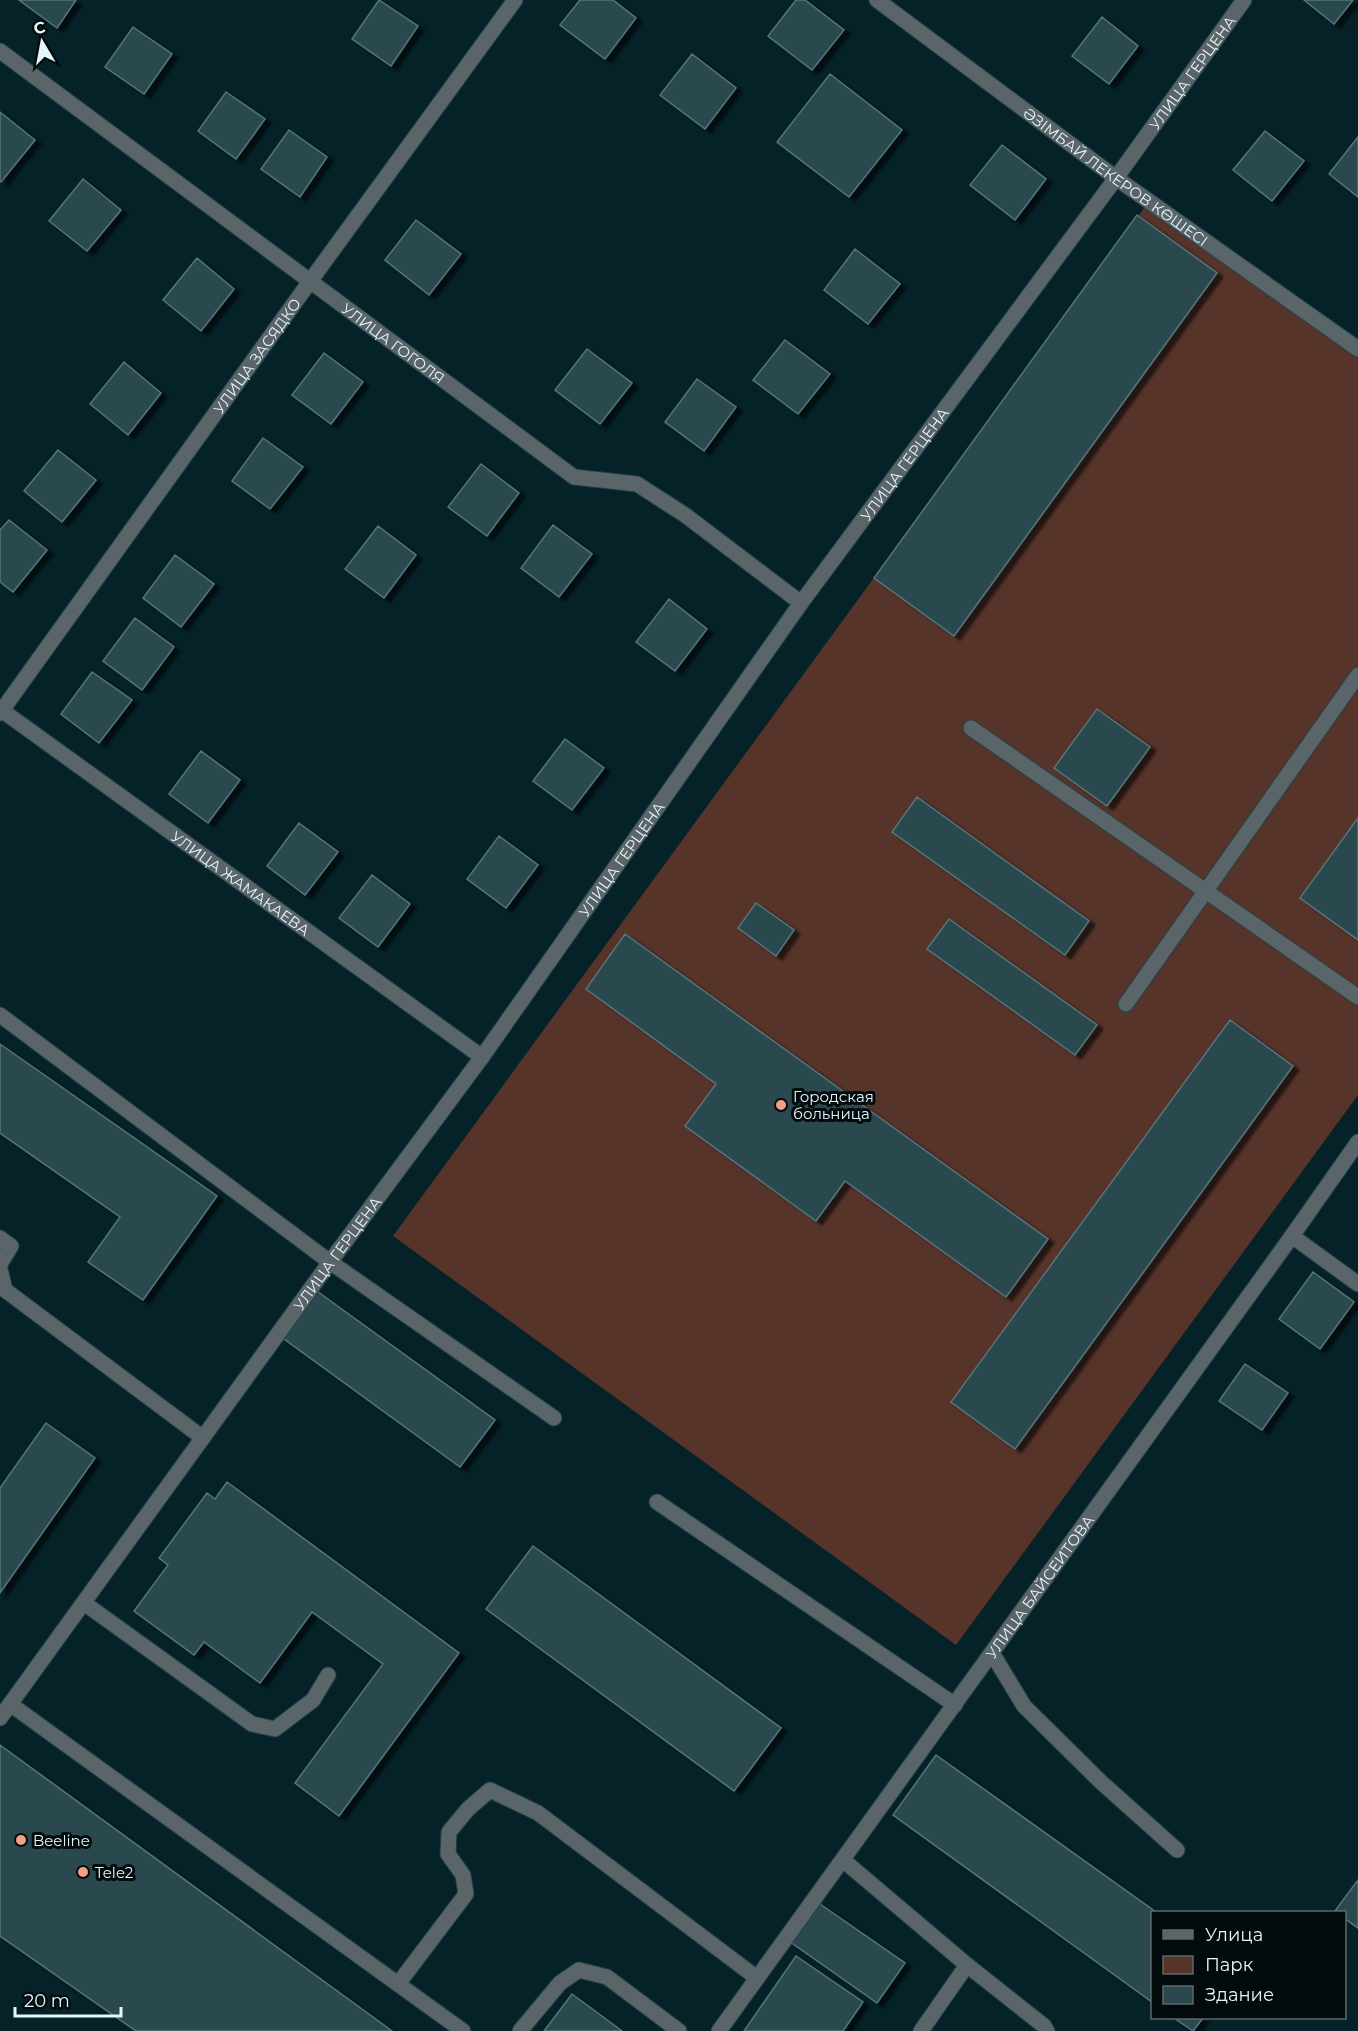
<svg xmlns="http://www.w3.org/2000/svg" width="1358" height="2031" font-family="Montserrat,sans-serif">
<defs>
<filter id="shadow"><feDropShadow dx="6" dy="4" stdDeviation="1.5" flood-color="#0009"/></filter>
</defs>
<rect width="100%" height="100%" fill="#042228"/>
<path fill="#57342a" d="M 1150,200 L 1358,352 L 1358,1095 L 956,1645 L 393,1236 Z"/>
<path fill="#2b484f" stroke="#56747b" stroke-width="1.5" filter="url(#shadow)" d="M 19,0 L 76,0 L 57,28 Z
M 379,0 L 418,26 L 391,66 L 352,39 Z
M 580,0 L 613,0 L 636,18 L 605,59 L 560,25 Z
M 796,0 L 805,0 L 844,30 L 812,70 L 768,36 Z
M 1304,0 L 1353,0 L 1334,24 Z
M 1102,17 L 1138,46 L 1109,84 L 1072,56 Z
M 133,27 L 172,54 L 144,94 L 105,67 Z
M 692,54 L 736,88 L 705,129 L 660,95 Z
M 830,74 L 902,130 L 849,197 L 777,142 Z
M 226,92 L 265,119 L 236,159 L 198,131 Z
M 0,112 L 35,140 L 1,182 L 0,181 Z
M 289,130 L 327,157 L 300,197 L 261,169 Z
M 1265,131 L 1304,161 L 1272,201 L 1233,170 Z
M 1358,137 L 1358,197 L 1329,174 Z
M 1002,145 L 1046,179 L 1015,220 L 970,185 Z
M 83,179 L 121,210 L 87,251 L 49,221 Z
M 1137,215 L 1217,273 L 954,636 L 874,578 Z
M 416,220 L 461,254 L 429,295 L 385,260 Z
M 855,249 L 900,284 L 868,324 L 824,290 Z
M 197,258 L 234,289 L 201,331 L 163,300 Z
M 785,340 L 830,374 L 798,414 L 753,380 Z
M 587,349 L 632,383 L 600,424 L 555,390 Z
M 324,353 L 363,382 L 331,424 L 292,395 Z
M 124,362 L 161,393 L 128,435 L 90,404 Z
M 697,379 L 736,407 L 704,451 L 665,422 Z
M 263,438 L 303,467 L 270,509 L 232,481 Z
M 58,450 L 96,480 L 62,522 L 24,491 Z
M 481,464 L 519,493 L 487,536 L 448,507 Z
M 9,520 L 47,550 L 13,592 L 0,582 L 0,530 Z
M 553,525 L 592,554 L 559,597 L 521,568 Z
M 378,526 L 416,555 L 384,598 L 345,569 Z
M 175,555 L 214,584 L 181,627 L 143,598 Z
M 669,599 L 707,629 L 675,671 L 636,642 Z
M 135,618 L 174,647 L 142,690 L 103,661 Z
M 92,672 L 132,700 L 99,743 L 61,714 Z
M 1097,709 L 1150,747 L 1107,806 L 1054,768 Z
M 565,739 L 604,768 L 572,810 L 533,781 Z
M 201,751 L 240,780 L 208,823 L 169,794 Z
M 917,797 L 1089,921 L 1065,955 L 892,832 Z
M 1358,818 L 1358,940 L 1300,898 Z
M 299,823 L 338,852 L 305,895 L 267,866 Z
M 499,836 L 538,865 L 506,908 L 467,879 Z
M 372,875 L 410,904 L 378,947 L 339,918 Z
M 756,903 L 794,930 L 776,956 L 738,928 Z
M 949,919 L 1097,1025 L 1075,1055 L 927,949 Z
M 625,934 L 1048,1239 L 1006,1297 L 845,1181 L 816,1221 L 685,1126 L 716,1084 L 586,989 Z
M 1230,1020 L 1293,1066 L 1015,1449 L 951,1402 Z
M 0,1044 L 217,1196 L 143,1300 L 88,1262 L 120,1217 L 0,1133 Z
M 1313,1272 L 1354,1302 L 1320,1349 L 1279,1319 Z
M 314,1289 L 495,1420 L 460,1467 L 280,1336 Z
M 1245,1364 L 1288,1393 L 1262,1430 L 1219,1401 Z
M 46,1423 L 95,1458 L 0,1593 L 0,1488 Z
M 227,1482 L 459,1653 L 339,1816 L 295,1783 L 383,1664 L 312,1612 L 260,1683 L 204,1642 L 194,1655 L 134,1611 L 168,1565 L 159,1558 L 207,1493 L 215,1499 Z
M 533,1546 L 781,1728 L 734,1791 L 486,1609 Z
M 0,1745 L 392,2031 L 136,2031 L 0,1936 Z
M 936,1755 L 1156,1912 L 1152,1912 L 1152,2002 L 893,1815 Z
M 1358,1880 L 1358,1928 L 1344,1918 L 1344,1912 L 1335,1911 Z
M 817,1902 L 905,1963 L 877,2003 L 789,1941 Z
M 796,1956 L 863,2002 L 843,2031 L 744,2031 Z
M 572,1994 L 622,2031 L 544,2031 Z
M 1174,2018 L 1203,2018 L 1193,2031 Z"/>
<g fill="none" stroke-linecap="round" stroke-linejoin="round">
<defs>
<g id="minor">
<path id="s1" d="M 877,0 L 1116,178 L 1358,349"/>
<path id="s2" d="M 0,51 L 574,477 L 637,484 L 685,515 L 801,603"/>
<path id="s3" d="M 0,709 L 482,1057"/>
<path id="s4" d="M 0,713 L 311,280 L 515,0"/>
<path d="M 971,728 L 1358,997"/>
<path d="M 1126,1004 L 1358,675"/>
<path d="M 0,1015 L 330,1262 L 554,1418"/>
<path d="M 1292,1236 L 1358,1284"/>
<path d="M 0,1238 L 11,1246 L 0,1264"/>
<path d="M 0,1269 L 5,1290 L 203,1438"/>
<path d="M 657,1502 L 955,1705"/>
<path d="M 84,1603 L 252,1724 L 275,1729 L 313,1700 L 328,1675"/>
<path d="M 992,1653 L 1024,1706 L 1102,1783 L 1177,1850"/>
<path d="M 10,1704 L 463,2031"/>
<path id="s5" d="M 0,1718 L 330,1262 L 482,1057 L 801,603 L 1116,178 L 1244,0"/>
<path d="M 843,1860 L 967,1965 L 1044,2026 L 1047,2031"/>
<path d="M 398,1984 L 466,1894 L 463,1875 L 448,1854 L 449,1832 L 468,1809 L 490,1790 L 538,1813 L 757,1978"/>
<path d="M 520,2031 L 560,1983 L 579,1970 L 607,1977 L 679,2031"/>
<path id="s6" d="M 719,2031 L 1292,1236 L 1358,1142"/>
<path d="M 921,2031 L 967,1965"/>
</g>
</defs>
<use href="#minor" stroke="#244045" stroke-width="17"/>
<use href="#minor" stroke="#596569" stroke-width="15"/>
</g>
<g fill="#f39f85" stroke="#020a0c" stroke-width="2">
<circle cx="781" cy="1105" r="6"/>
<circle cx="21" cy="1840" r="6"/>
<circle cx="83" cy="1872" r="6"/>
</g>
<g text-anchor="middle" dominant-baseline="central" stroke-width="6" stroke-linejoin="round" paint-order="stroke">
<g font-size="15" fill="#e5f6fa" stroke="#020a0c">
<text stroke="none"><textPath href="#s5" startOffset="2032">УЛИЦА ГЕРЦЕНА</textPath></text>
<text stroke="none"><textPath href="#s1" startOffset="297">ӘЗІМБАЙ ЛЕКЕРОВ КӨШЕСІ</textPath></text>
<text stroke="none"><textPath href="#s2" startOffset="490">УЛИЦА ГОГОЛЯ</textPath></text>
<text stroke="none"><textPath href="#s4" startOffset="440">УЛИЦА ЗАСЯДКО</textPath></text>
<text stroke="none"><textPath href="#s5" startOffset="1546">УЛИЦА ГЕРЦЕНА</textPath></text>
<text stroke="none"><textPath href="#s5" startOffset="1060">УЛИЦА ГЕРЦЕНА</textPath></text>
<text stroke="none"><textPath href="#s3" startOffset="297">УЛИЦА ЖАМАКАЕВА</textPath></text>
<text stroke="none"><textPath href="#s5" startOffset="574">УЛИЦА ГЕРЦЕНА</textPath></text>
<text stroke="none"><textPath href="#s6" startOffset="548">УЛИЦА БАЙСЕИТОВА</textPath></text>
</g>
<g font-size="15" fill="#e5f6fa" stroke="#020a0c" text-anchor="start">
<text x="793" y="1096">Городская<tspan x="793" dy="17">больница</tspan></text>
<text x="33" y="1840">Beeline</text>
<text x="95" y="1872">Tele2</text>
</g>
</g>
<rect x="1151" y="1911" width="195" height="108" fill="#020a0c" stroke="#5d686b" stroke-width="1.5"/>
<rect x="1163" y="1930" width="30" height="9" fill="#596569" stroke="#5d686b" stroke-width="1.5"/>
<text x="1205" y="1941" font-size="18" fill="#e5f6fa">Улица</text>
<rect x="1163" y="1956" width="30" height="18" fill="#57342a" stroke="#5d686b" stroke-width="1.5"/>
<text x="1205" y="1971" font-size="18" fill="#e5f6fa">Парк</text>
<rect x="1163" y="1986" width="30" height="18" fill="#2b484f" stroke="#5d686b" stroke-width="1.5"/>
<text x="1205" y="2001" font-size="18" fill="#e5f6fa">Здание</text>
<g transform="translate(42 42) rotate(350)" stroke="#020a0c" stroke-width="4.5" paint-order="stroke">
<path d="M0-4.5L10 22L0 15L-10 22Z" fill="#e5f6fa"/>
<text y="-9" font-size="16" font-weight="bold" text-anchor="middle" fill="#e5f6fa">С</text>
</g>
<path d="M15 2007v9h106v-9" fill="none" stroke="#e5f6fa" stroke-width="3"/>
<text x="24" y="2007" font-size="18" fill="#e5f6fa" stroke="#020a0c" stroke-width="4.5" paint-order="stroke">20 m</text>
</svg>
